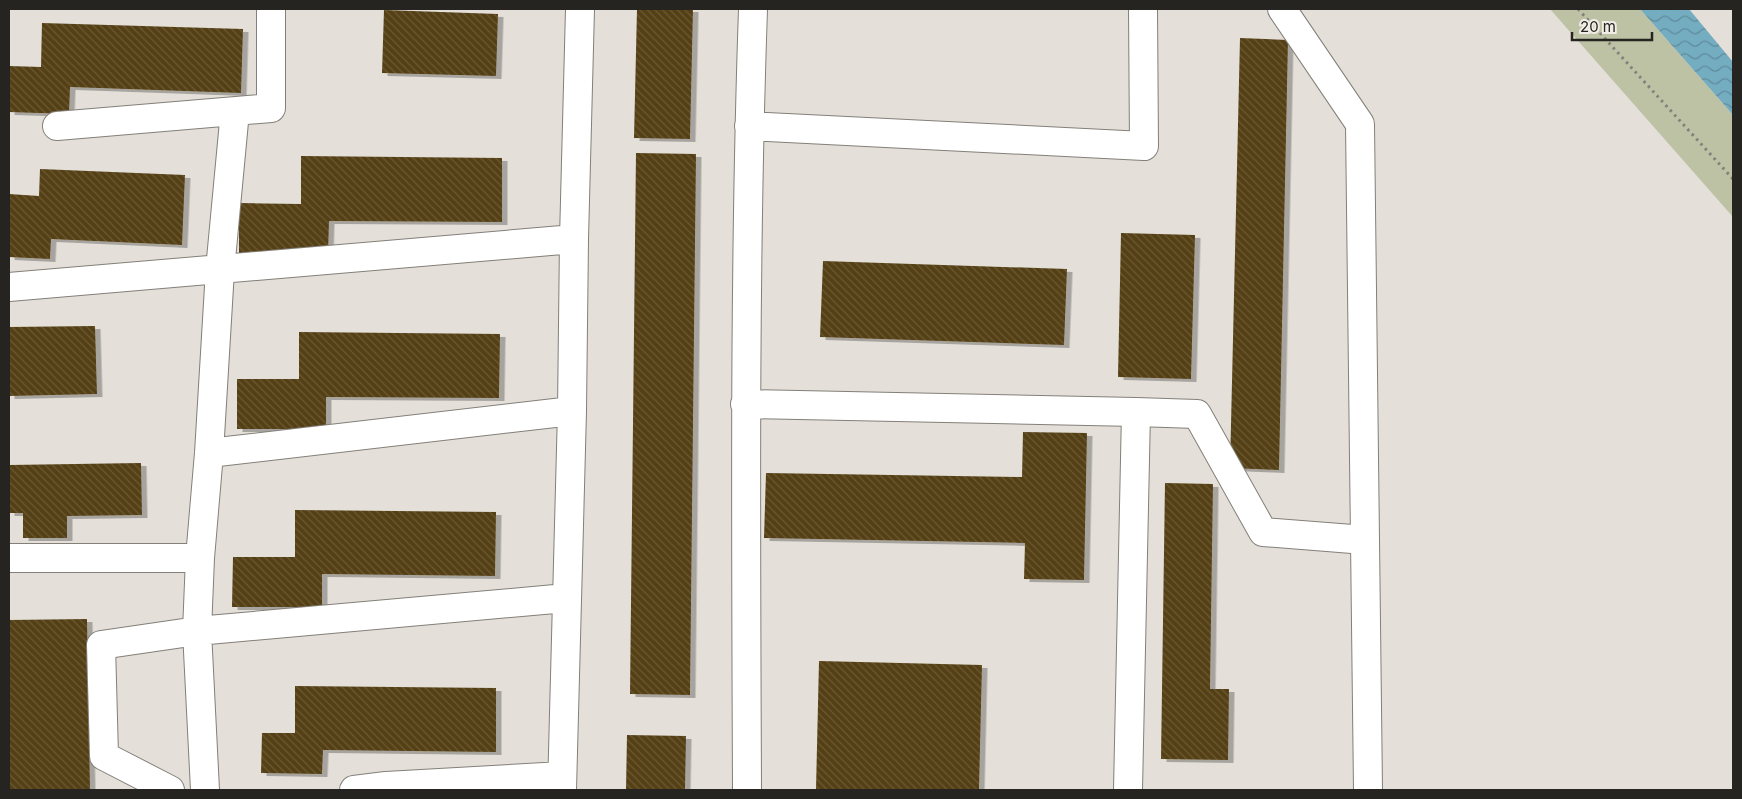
<svg xmlns="http://www.w3.org/2000/svg" width="1742" height="799" font-family="Inter,sans-serif">
<defs>
<pattern id="water-waves" width="16" height="10" patternUnits="userSpaceOnUse" patternTransform="scale(1.25)"><rect width="16" height="10" fill="#74acc0"/><path d="M0 5q4-4 8 0t8 0" fill="none" stroke="#5f8c9c"/></pattern>
<pattern id="building-back-hatch" width="6" height="6" patternUnits="userSpaceOnUse" patternTransform="scale(1.25)"><rect width="6" height="6" fill="#554015"/><path d="M-1 5l2 2M0 0l6 6M5-1l2 2" fill="none" stroke="#6a5936"/></pattern>
<filter id="shadow"><feDropShadow dx="5.5" dy="3" stdDeviation="0" flood-color="#0004"/></filter>
</defs>
<rect width="100%" height="100%" fill="#e4e0d9"/>
<path fill="#bec2a4" d="M 1550,9 L 1640,9 L 1733,115 L 1733,217 Z"/>
<path fill="url(#water-waves)" d="M 1640,9 L 1689,9 L 1733,62 L 1733,115 Z"/>
<path fill="url(#building-back-hatch)" filter="url(#shadow)" d="M 637,9 L 693,9 L 690,139 L 634,138 Z
M 384,10 L 498,14 L 496,76 L 382,73 Z
M 42,23 L 243,29 L 241,93 L 70,87 L 69,114 L 9,112 L 9,66 L 41,67 Z
M 1240,38 L 1288,40 L 1279,470 L 1230,468 Z
M 636,153 L 696,154 L 690,695 L 630,694 Z
M 301,156 L 502,158 L 502,222 L 329,221 L 328,254 L 239,253 L 239,203 L 301,204 Z
M 40,169 L 185,175 L 182,245 L 51,239 L 50,259 L 9,257 L 9,194 L 39,196 Z
M 1121,233 L 1195,235 L 1191,379 L 1118,377 Z
M 823,261 L 1067,269 L 1064,345 L 820,337 Z
M 95,326 L 97,394 L 9,396 L 9,327 Z
M 299,332 L 500,334 L 499,398 L 326,397 L 326,429 L 237,429 L 237,379 L 299,379 Z
M 1023,432 L 1087,433 L 1084,580 L 1024,579 L 1025,543 L 764,538 L 766,473 L 1022,477 Z
M 141,463 L 142,515 L 67,516 L 67,538 L 23,538 L 23,513 L 9,513 L 9,465 Z
M 1165,483 L 1213,484 L 1210,689 L 1229,689 L 1228,760 L 1161,759 Z
M 295,510 L 496,512 L 495,576 L 322,574 L 322,607 L 232,607 L 233,557 L 295,557 Z
M 87,619 L 90,790 L 9,790 L 9,779 L 10,779 L 9,620 Z
M 819,661 L 982,665 L 979,790 L 816,790 Z
M 295,686 L 496,688 L 496,752 L 323,750 L 322,774 L 261,773 L 262,733 L 295,733 Z
M 627,735 L 686,736 L 685,790 L 626,790 Z"/>
<g fill="none" stroke-linecap="round" stroke-linejoin="round">
<defs>
<path id="minor" d="M 1282,9 L 1360,124 L 1368,790
M 57,126 L 271,108 L 271,9
M 749,126 L 1144,146 L 1143,9
M 9,287 L 574,239
M 745,404 L 1136,412 L 1128,790
M 1136,412 L 1197,414 L 1263,532 L 1365,540
M 209,453 L 572,411
M 9,558 L 200,558 L 197,631 L 205,790
M 200,558 L 209,453 L 220,270 L 235,111
M 170,790 L 104,756 L 101,645 L 197,631 L 566,598
M 354,790 L 386,786 L 562,776
M 562,790 L 572,411 L 574,239 L 580,9
M 747,790 C 746,530 744,269 753,9"/>
</defs>
<use href="#minor" stroke="#837f79" stroke-width="30"/>
<path stroke="#84817c" stroke-width="3" stroke-dasharray="2.5 4" stroke-linecap="butt" d="M 1578,9 L 1733,179"/>
<use href="#minor" stroke="#fff" stroke-width="28"/>
</g>
<rect width="1742" height="799" fill="none" stroke="#252421" stroke-width="20"/>
<path d="M1572 32v8h80v-8" fill="none" stroke="#252421" stroke-width="2.5"/>
<text x="1580" y="32" font-size="15" fill="#252421" stroke="#f1ede6" stroke-width="4" paint-order="stroke">20 m</text>
</svg>
